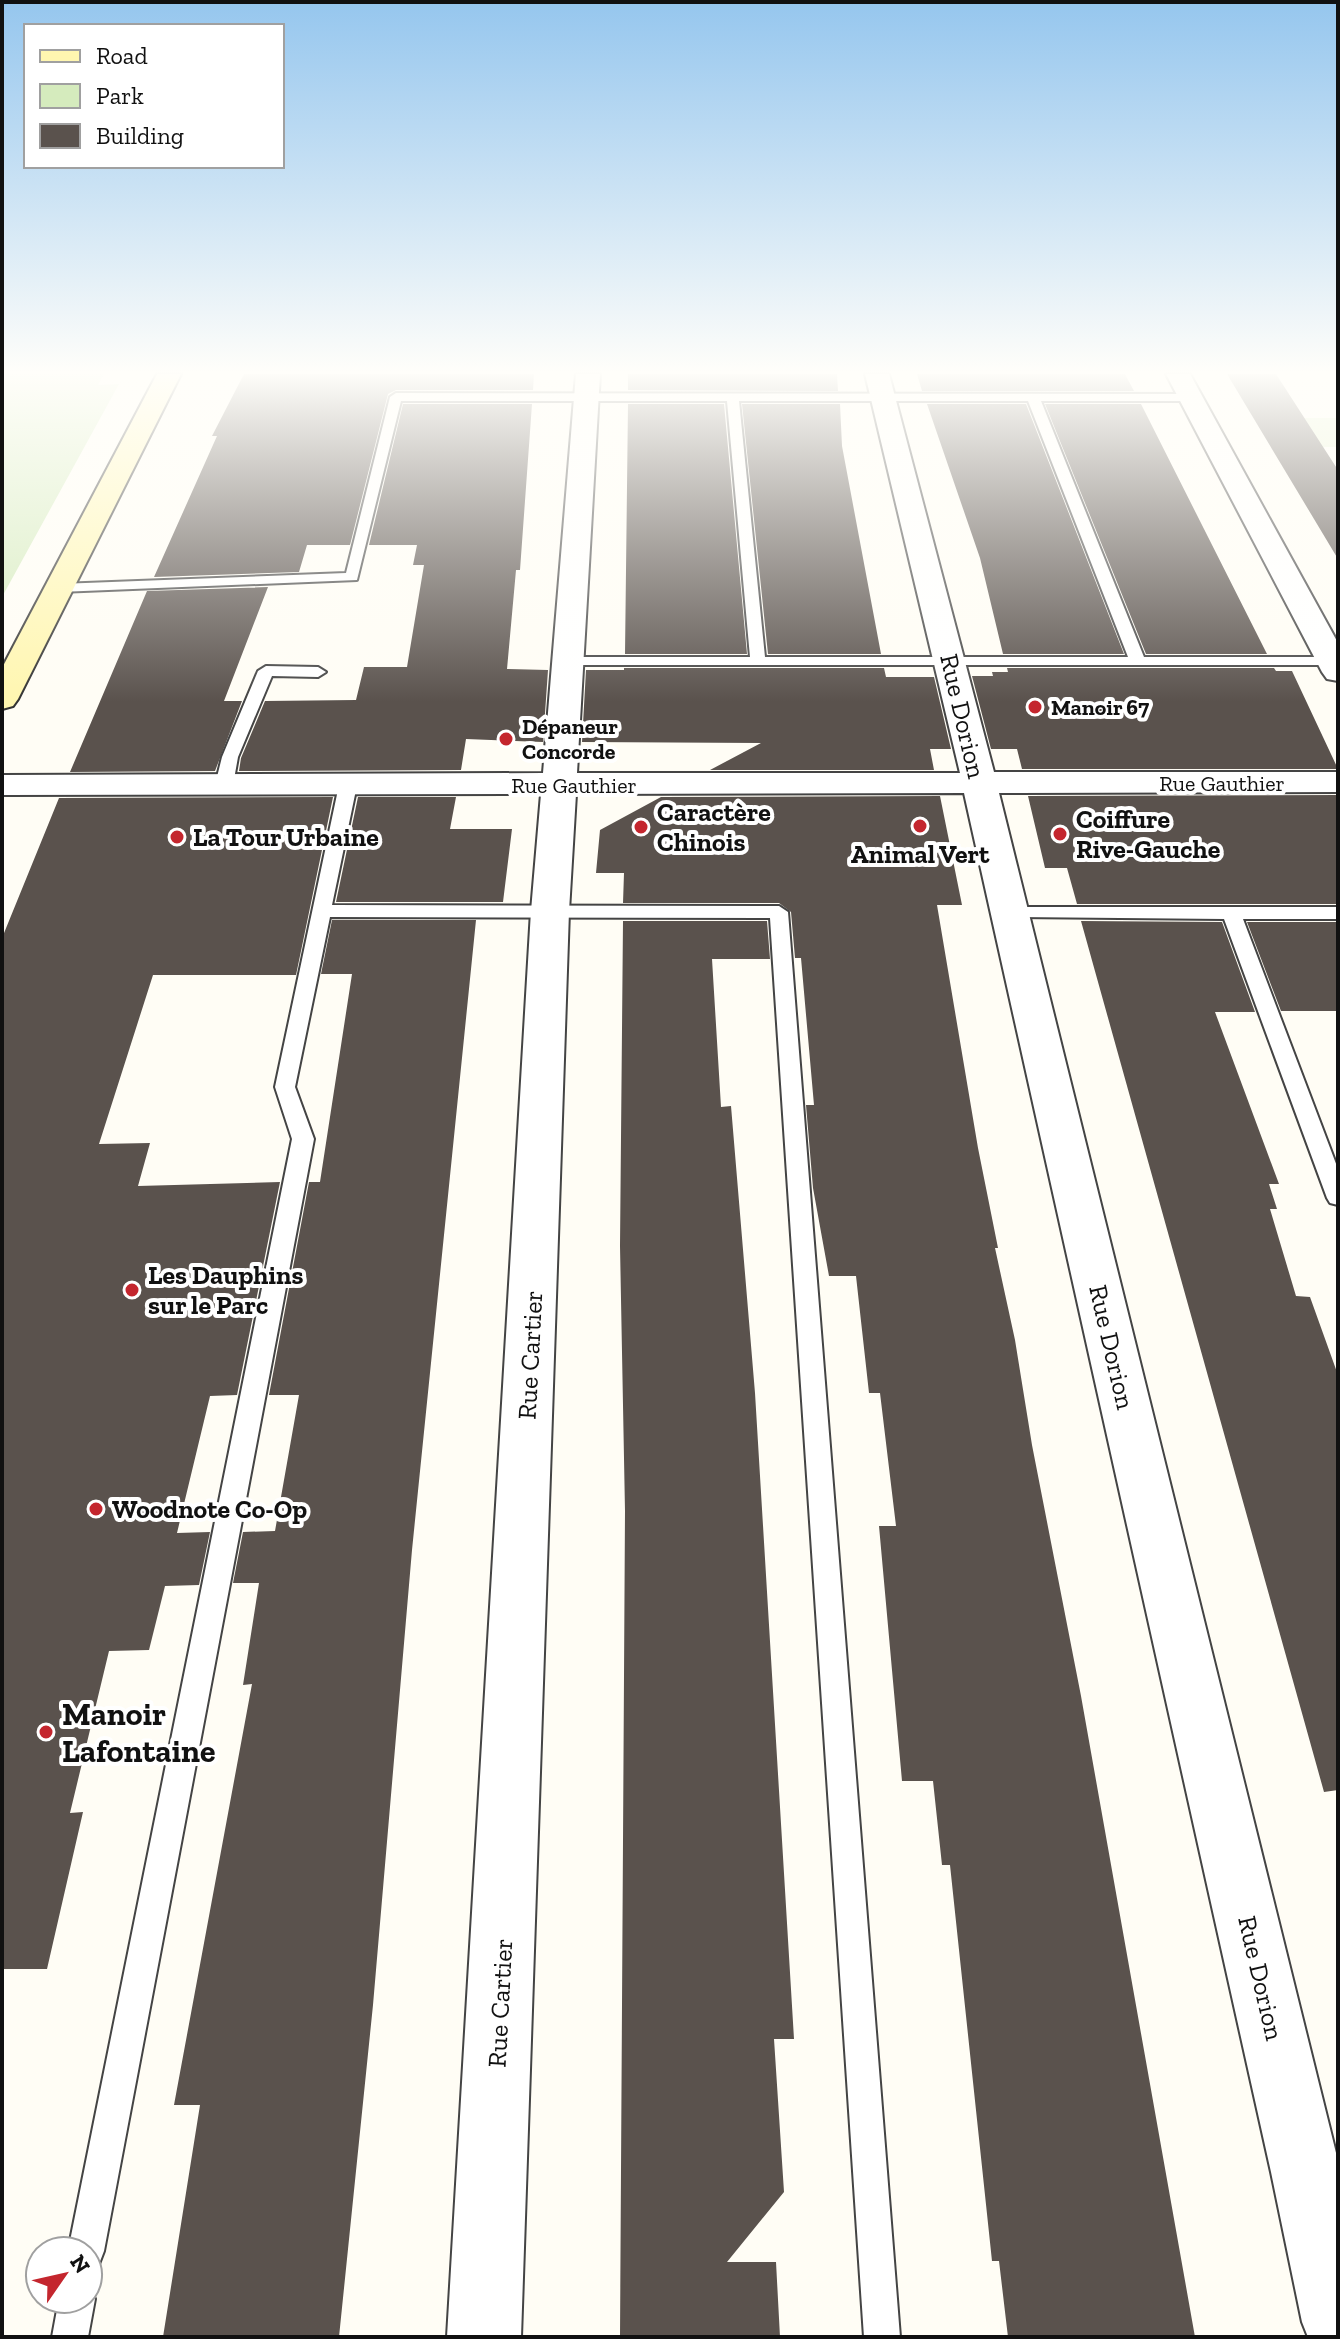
<svg xmlns="http://www.w3.org/2000/svg" width="1340" height="2339" font-family="'Zilla Slab',serif">
<rect width="100%" height="100%" fill="#fffdf5"/>
<path fill="#d5ebbd" d="M 2,374 L 104,374 L 98,385 L 119,384 L 2,597 Z"/>
<path fill="#e6f2cf" d="M 1302,418 L 1338,418 L 1338,447 L 1322,447 Z"/>
<path fill="#5a524d" d="M 244,374 L 534,374 L 533,390 L 396,390 L 388,394 L 350,545 L 307,545 L 299,572 L 154,577 L 217,436 L 212,436 Z
M 628,374 L 837,374 L 838,391 L 628,390 Z
M 917,374 L 1125,374 L 1134,391 L 922,391 Z
M 1227,374 L 1276,374 L 1338,470 L 1338,559 Z
M 403,404 L 532,404 L 520,570 L 516,570 L 507,669 L 548,670 L 543,742 L 466,739 L 461,770 L 239,771 L 241,758 L 265,701 L 356,700 L 364,667 L 407,667 L 424,565 L 413,565 L 417,545 L 369,545 Z
M 628,404 L 724,404 L 747,654 L 625,654 Z
M 742,404 L 840,404 L 842,446 L 881,654 L 768,654 Z
M 927,404 L 1026,404 L 1124,654 L 1003,654 L 980,558 Z
M 1045,404 L 1141,404 L 1267,654 L 1146,654 Z
M 268,587 L 224,701 L 242,701 L 215,771 L 70,772 L 147,591 Z
M 624,668 L 884,668 L 886,677 L 934,677 L 951,749 L 930,749 L 934,770 L 710,770 L 761,743 L 582,742 L 586,670 L 624,670 Z
M 1007,668 L 1274,668 L 1276,671 L 1292,671 L 1338,769 L 1022,769 L 1017,749 L 991,749 L 972,676 L 993,676 L 992,672 L 1008,672 Z
M 1338,795 L 1338,904 L 1077,904 L 1067,868 L 1045,868 L 1028,796 Z
M 940,796 L 962,905 L 937,905 L 978,1148 L 998,1248 L 995,1248 L 1015,1340 L 1032,1445 L 1081,1696 L 1195,2337 L 1008,2337 L 999,2261 L 992,2261 L 950,1865 L 942,1865 L 933,1781 L 902,1781 L 879,1526 L 896,1526 L 880,1393 L 869,1393 L 856,1276 L 829,1276 L 813,1188 L 806,1105 L 814,1105 L 801,958 L 795,958 L 791,912 L 779,903 L 623,903 L 624,873 L 596,873 L 600,830 L 661,797 Z
M 333,797 L 296,975 L 153,975 L 99,1144 L 150,1143 L 138,1186 L 280,1182 L 237,1395 L 210,1396 L 177,1533 L 210,1532 L 199,1585 L 165,1586 L 149,1650 L 109,1651 L 70,1813 L 83,1812 L 47,1969 L 2,1969 L 2,938 L 59,798 Z
M 358,797 L 456,797 L 450,829 L 512,829 L 503,902 L 336,902 Z
M 332,920 L 476,920 L 412,1550 L 373,2005 L 339,2337 L 163,2337 L 200,2105 L 174,2105 L 252,1684 L 243,1685 L 259,1583 L 233,1583 L 243,1532 L 275,1531 L 299,1395 L 269,1395 L 309,1182 L 320,1182 L 352,974 L 321,974 Z
M 623,921 L 767,921 L 770,959 L 712,959 L 721,1107 L 731,1106 L 755,1393 L 794,2039 L 774,2039 L 784,2192 L 727,2262 L 776,2262 L 780,2337 L 620,2337 L 625,1511 L 620,1246 Z
M 1081,921 L 1222,922 L 1255,1012 L 1215,1012 L 1279,1184 L 1269,1184 L 1277,1209 L 1270,1209 L 1296,1296 L 1310,1297 L 1338,1375 L 1338,1790 L 1324,1792 Z
M 1247,922 L 1338,922 L 1338,1011 L 1281,1011 Z"/>
<g fill="none" stroke-linecap="round" stroke-linejoin="round">
<defs>
<path id="lane" d="M 396,393 L 1195,394 L 1197,397 L 1191,401 L 1041,401 L 1144,657 L 1333,657 L 1338,659 L 1338,665 L 561,665 L 559,662 L 567,657 L 750,657 L 727,401 L 401,401 L 357,580 L 59,592 L 52,588 L 59,584 L 346,573 L 390,397 ZM 739,401 L 1028,401 L 1128,657 L 765,657 Z
M 266,666 L 318,667 L 326,672 L 318,677 L 272,676 L 238,757 L 233,785 L 224,790 L 218,789 L 215,785 L 222,757 L 258,671 Z
M 348,780 L 357,785 L 332,905 L 779,906 L 788,912 L 900,2337 L 864,2337 L 770,918 L 330,917 L 295,1087 L 314,1139 L 104,2251 L 99,2264 L 88,2268 L 88,2251 L 68,2251 L 292,1139 L 275,1087 L 339,785 Z
M 1010,907 L 1338,907 L 1338,919 L 1243,919 L 1338,1169 L 1338,1205 L 1330,1203 L 1327,1198 L 1224,919 L 1003,917 L 1001,913 L 1003,909 Z
M 88,2285 L 95,2299 L 88,2337 L 52,2337 L 59,2299 L 88,2299 Z"/>
<path id="street" d="M 576,374 L 600,374 L 577,773 L 960,773 L 865,374 L 889,374 L 994,772 L 1338,772 L 1338,792 L 999,793 L 1338,2161 L 1338,2337 L 1308,2337 L 1302,2322 L 1271,2172 L 964,793 L 576,794 L 569,911 L 521,2337 L 447,2337 L 531,911 L 541,794 L 2,795 L 2,775 L 543,773 Z
M 1166,374 L 1190,374 L 1338,643 L 1338,681 L 1327,679 L 1322,672 Z"/>
<path id="secondary" d="M 157,374 L 181,374 L 18,699 L 13,706 L 2,709 L 2,668 Z"/>
</defs>
<use href="#lane" stroke="#444" stroke-width="4"/>
<use href="#street" stroke="#444" stroke-width="4"/>
<use href="#secondary" stroke="#333" stroke-width="4"/>
<use href="#lane" fill="#fff" fill-rule="evenodd"/>
<use href="#street" fill="#fff" fill-rule="evenodd"/>
<use href="#secondary" fill="#fff6b0" fill-rule="evenodd"/>
</g>
<linearGradient id="sky" x2="0" y2="1"><stop stop-color="#95c6ee"/><stop offset="0.53" stop-color="#fffefa"/><stop offset="1" stop-color="#fffefa" stop-opacity="0"/></linearGradient>
<rect width="1340" height="702" fill="url(#sky)"/>
<g fill="#c4262e" stroke="#fff" stroke-width="3">
<circle cx="1035" cy="707" r="8"/>
<circle cx="506" cy="739" r="8"/>
<circle cx="920" cy="826" r="8"/>
<circle cx="641" cy="827" r="8"/>
<circle cx="1060" cy="834" r="8"/>
<circle cx="177" cy="837" r="8"/>
<circle cx="132" cy="1290" r="8"/>
<circle cx="96" cy="1509" r="8"/>
<circle cx="46" cy="1732" r="8"/>
</g>
<g text-anchor="middle" dominant-baseline="central" stroke-width="8" stroke-linejoin="round" paint-order="stroke">
<g font-size="22" font-weight="bold" fill="#111" stroke="#fff" text-anchor="start">
<text x="1051" y="707">Manoir 67</text>
<text x="522" y="726">Dépaneur<tspan x="522" dy="25">Concorde</tspan></text>
</g>
<g font-size="22" fill="#111" stroke="#fff">
<text x="1222" y="783">Rue Gauthier</text>
<text x="574" y="785">Rue Gauthier</text>
</g>
<g font-size="26" fill="#111" stroke="#fff">
<text transform="translate(963 716) rotate(77)">Rue Dorion</text>
<text transform="translate(1112 1347) rotate(77)">Rue Dorion</text>
<text transform="translate(530 1355) rotate(-87)">Rue Cartier</text>
<text transform="translate(1261 1978) rotate(77)">Rue Dorion</text>
<text transform="translate(500 2003) rotate(-87)">Rue Cartier</text>
</g>
<g font-size="26" font-weight="bold" fill="#111" stroke="#fff" text-anchor="start">
<text x="657" y="812">Caractère<tspan x="657" dy="30">Chinois</tspan></text>
<text x="1076" y="819">Coiffure<tspan x="1076" dy="30">Rive-Gauche</tspan></text>
<text x="193" y="837">La Tour Urbaine</text>
<text x="920" y="854" text-anchor="middle">Animal Vert</text>
<text x="148" y="1275">Les Dauphins<tspan x="148" dy="30">sur le Parc</tspan></text>
<text x="112" y="1509">Woodnote Co-Op</text>
</g>
<g font-size="32" font-weight="bold" fill="#111" stroke="#fff" text-anchor="start">
<text x="62" y="1714">Manoir<tspan x="62" dy="37">Lafontaine</tspan></text>
</g>
</g>
<rect width="1340" height="2339" fill="none" stroke="#111111" stroke-width="8"/>
<rect x="24" y="24" width="260" height="144" fill="#ffffff" stroke="#a0a0a0" stroke-width="2"/>
<rect x="40" y="50" width="40" height="12" fill="#fff6b0" stroke="#a0a0a0" stroke-width="2"/>
<text x="96" y="64" font-size="24" fill="#111111">Road</text>
<rect x="40" y="84" width="40" height="24" fill="#d5ebbd" stroke="#a0a0a0" stroke-width="2"/>
<text x="96" y="104" font-size="24" fill="#111111">Park</text>
<rect x="40" y="124" width="40" height="24" fill="#5a524d" stroke="#a0a0a0" stroke-width="2"/>
<text x="96" y="144" font-size="24" fill="#111111">Building</text>
<g transform="translate(64 2275) rotate(56)"><circle r="38" fill="#ffffff" stroke="#a0a0a0" stroke-width="2"/>
<path d="M0-6L14 30L0 20L-14 30Z" fill="#c4262e"/>
<text y="-12" font-size="22" font-weight="bold" text-anchor="middle" fill="#111111">N</text>
</g>
</svg>
